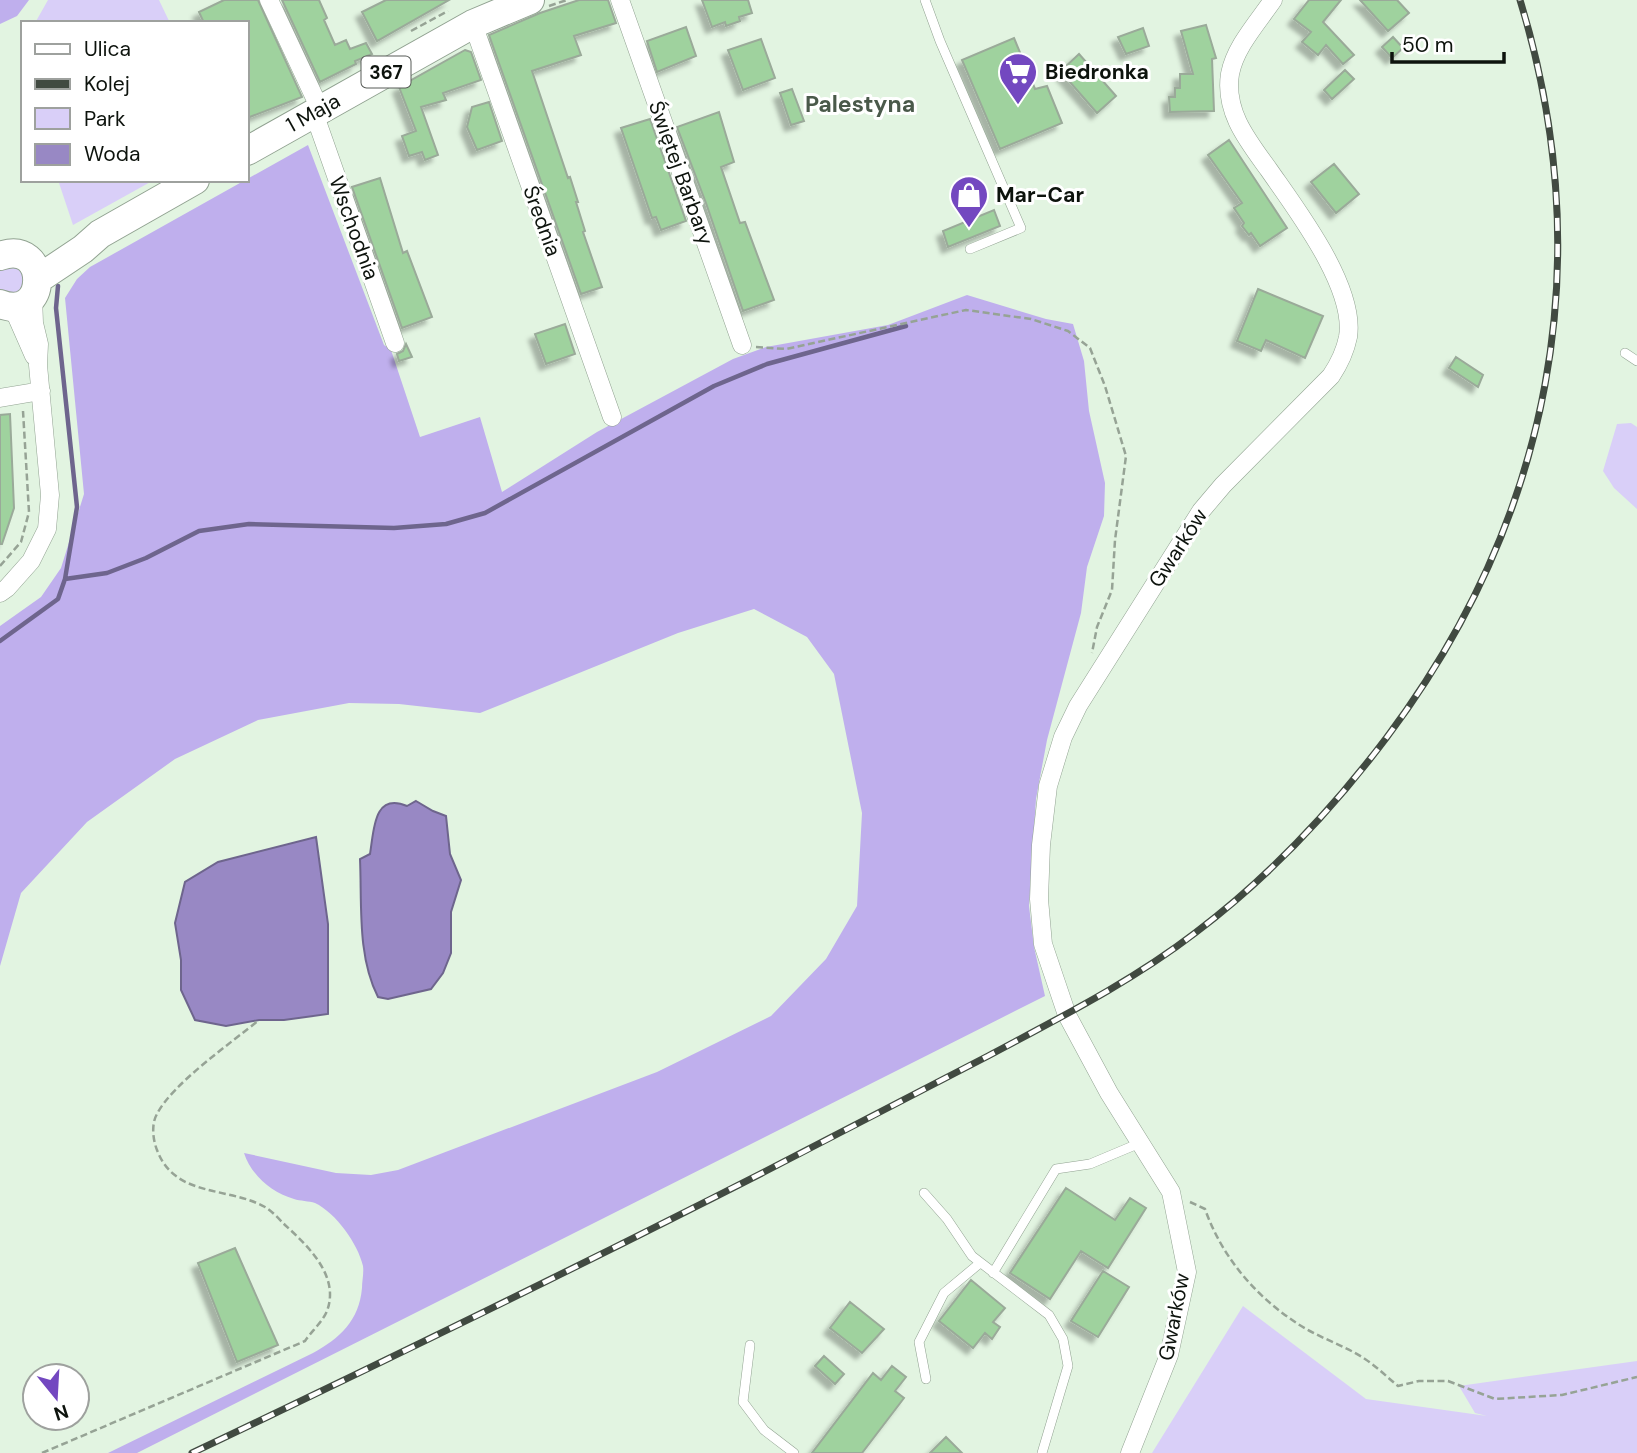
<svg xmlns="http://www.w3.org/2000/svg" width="1637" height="1453" font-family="'DM Sans',sans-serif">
<defs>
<filter id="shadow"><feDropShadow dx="-6" dy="6" stdDeviation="2" flood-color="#0004"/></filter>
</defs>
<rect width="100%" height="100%" fill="#e2f4e1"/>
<path fill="#d9cff8" d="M 48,0 L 159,0 L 170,23 L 35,23 Z
M 58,180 L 154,180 L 73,225 Z
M 6,265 L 24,270 L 23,290 L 13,294 L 0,289 L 0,270 Z
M 1631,423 L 1637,427 L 1637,509 L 1614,488 L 1603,471 L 1617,424 Z
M 1243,1306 L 1366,1399 L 1487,1416 L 1475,1413 L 1459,1386 L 1637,1361 L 1637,1453 L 1152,1453 Z"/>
<path fill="#bfafed" d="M 0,0 L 29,0 L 17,16 L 0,24 Z
M 308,145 L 384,345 L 391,350 L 420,437 L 480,417 L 502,492 L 597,432 L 733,359 L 766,347 L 888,325 L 967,295 L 1046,319 L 1073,324 L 1084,361 L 1089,411 L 1105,483 L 1104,516 L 1087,567 L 1081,613 L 1047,740 L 1036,799 L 1029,906 L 1034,947 L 1045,996 L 137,1453 L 108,1453 L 313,1353 C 340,1338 359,1321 362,1288 C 362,1281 364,1273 363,1266 C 358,1244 336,1213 315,1203 C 309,1201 300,1201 294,1199 C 272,1193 251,1175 244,1153 L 336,1173 L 371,1175 L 398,1170 L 657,1072 L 771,1016 L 826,959 L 857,906 L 862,813 L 834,674 L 807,637 L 754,609 L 678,633 L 480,713 L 399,704 L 349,703 L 258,720 L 175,759 L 87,822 L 21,893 L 0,966 L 0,626 L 41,597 L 61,568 L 84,494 L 65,298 L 77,279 L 90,267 Z"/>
<path fill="#9888c4" stroke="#6e658d" stroke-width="2" d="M 416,801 L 433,811 L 446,816 L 450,854 L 461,880 L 451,912 L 451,953 L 443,973 L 431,989 L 388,999 L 378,997 C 357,956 362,903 360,859 L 370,854 C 374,831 373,792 407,806 Z
M 316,837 L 328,924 L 328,1014 L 284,1020 L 259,1020 L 226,1026 L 195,1020 L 181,990 L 181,960 L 175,923 L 185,882 L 218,862 Z"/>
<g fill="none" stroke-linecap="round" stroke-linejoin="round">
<path stroke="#6e658d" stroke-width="4.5" d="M 65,579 L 107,573 L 146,558 L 199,531 L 249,524 L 394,528 L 446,524 L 485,513 L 714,386 L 767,364 L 906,326
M 0,641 L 58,599 L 65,579 L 77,507 L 56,308 L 58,286"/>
</g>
<path fill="#9fd29e" stroke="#9aaa99" stroke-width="2" filter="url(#shadow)" d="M 224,0 L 258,0 L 302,97 L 247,118 L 247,23 L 204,23 L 199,12 Z
M 282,0 L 319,0 L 327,18 L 324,20 L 335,45 L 346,40 L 350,49 L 366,43 L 372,54 L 355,61 L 356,64 L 320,82 Z
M 386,0 L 449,0 L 377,41 L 362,12 Z
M 579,0 L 608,0 L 616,23 L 574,36 L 581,55 L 532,71 L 568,178 L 570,177 L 578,202 L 576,202 L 585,231 L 583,232 L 602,287 L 581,294 L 489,35 L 540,13 Z
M 702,0 L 748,0 L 752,13 L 739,17 L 740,21 L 726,26 L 725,22 L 712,27 Z
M 1309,0 L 1341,0 L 1323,22 L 1354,55 L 1343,64 L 1326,45 L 1318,55 L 1302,42 L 1311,32 L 1294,19 Z
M 1360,0 L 1397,0 L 1409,13 L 1388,31 Z
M 1206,25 L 1216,58 L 1212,59 L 1214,111 L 1170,112 L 1169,97 L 1175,97 L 1175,88 L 1180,88 L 1180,74 L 1193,74 L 1181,31 Z
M 686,27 L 696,56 L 657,72 L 647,41 Z
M 1143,28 L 1149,46 L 1126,54 L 1118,37 Z
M 1393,37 L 1403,48 L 1392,58 L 1382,47 Z
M 1014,38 L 1035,89 L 1047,86 L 1062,123 L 1000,149 L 962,60 Z
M 761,39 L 775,78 L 743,90 L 728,50 Z
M 465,50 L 471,52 L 481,80 L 443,93 L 446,100 L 421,107 L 438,155 L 425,160 L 422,152 L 409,156 L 402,136 L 416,131 L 399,87 Z
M 1079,54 L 1116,96 L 1097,113 L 1062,73 L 1063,69 Z
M 1345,70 L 1354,79 L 1332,99 L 1324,90 Z
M 792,89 L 804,121 L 791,125 L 780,93 Z
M 489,102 L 502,141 L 477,150 L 467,127 L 472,107 Z
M 719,112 L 734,162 L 721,167 L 740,223 L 745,222 L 774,300 L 743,311 L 706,203 L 677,127 Z
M 650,119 L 686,221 L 661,230 L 656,217 L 652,218 L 621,128 Z
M 1229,140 L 1287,228 L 1260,246 L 1251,233 L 1249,235 L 1242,226 L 1244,223 L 1234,208 L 1242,203 L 1208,155 Z
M 1334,164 L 1359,194 L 1336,213 L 1311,182 Z
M 380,178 L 403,253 L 407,251 L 432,317 L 402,328 L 352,187 Z
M 994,210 L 1000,226 L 948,247 L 943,231 Z
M 1258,289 L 1323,316 L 1305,358 L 1266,340 L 1261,351 L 1237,341 Z
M 565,324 L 575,354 L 546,364 L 535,334 Z
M 406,344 L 412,357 L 399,361 L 397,354 L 403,351 Z
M 1456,357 L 1483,375 L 1478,387 L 1449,368 Z
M 10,414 L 14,508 L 2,544 L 0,544 L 0,415 Z
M 1066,1188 L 1115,1220 L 1130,1198 L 1146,1208 L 1108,1268 L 1081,1251 L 1050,1299 L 1010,1273 Z
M 235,1248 L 278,1345 L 237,1362 L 198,1263 Z
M 1103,1271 L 1129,1287 L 1098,1337 L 1071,1321 Z
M 971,1280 L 1005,1308 L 993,1322 L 1000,1327 L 992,1339 L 985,1333 L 973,1348 L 939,1321 Z
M 850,1302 L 884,1329 L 862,1353 L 830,1328 Z
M 824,1356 L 844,1374 L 835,1384 L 815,1366 Z
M 892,1366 L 906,1377 L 895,1391 L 904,1398 L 862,1453 L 812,1453 L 873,1373 L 881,1380 Z
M 946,1437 L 962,1453 L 930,1453 Z"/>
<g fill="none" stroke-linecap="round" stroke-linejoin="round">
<defs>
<path id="service" d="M 925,0 L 940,41 L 1021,228 L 970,249
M 1625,353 L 1637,361
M 924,1193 L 947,1219 L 972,1256 L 1049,1315 L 1063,1339 L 1068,1366 L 1042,1453
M 993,1273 L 1056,1169 L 1090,1164 L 1140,1143
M 750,1345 L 743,1402 L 764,1430 L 794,1453
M 926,1379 L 919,1342 L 944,1293 L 980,1263"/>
<path id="minor" d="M 269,0 L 320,109
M 620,0 L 742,345
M 473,24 L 612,417
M 314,113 L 395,343
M 4,306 L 16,315 L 34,356
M 0,398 L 41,391
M 0,593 L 7,588 L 31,561 L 47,529 L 50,495 L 38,365 L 39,344 L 34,323 L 33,296
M 1130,1453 L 1169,1355 L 1187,1272 L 1171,1192 L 1109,1093 L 1067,1015 L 1043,944 L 1039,899 L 1041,845 L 1048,786 L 1063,737 L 1078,706 L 1201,511 L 1223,485 L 1331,376 C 1339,364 1345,352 1348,337 C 1356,287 1296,209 1269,170 C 1248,141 1224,112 1230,74 C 1235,47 1258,22 1273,0"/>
<path id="primary" d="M 247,151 L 473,24 L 530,0
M 0,256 C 50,238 49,323 0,304
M 38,279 L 83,249 L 100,234 L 195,180"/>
</defs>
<use href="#service" stroke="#91a291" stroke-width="10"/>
<use href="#minor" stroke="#91a291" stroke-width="19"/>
<use href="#primary" stroke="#91a291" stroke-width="30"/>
<path stroke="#96a395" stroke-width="2.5" stroke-dasharray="7 3.5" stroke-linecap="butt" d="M 549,6 L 567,0
M 411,31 L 448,11
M 756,347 L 786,349 L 966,310 L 1031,319 L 1068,331 L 1090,348 L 1105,386 L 1126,456 L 1115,540 L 1112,590 L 1097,627 L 1092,653
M 0,566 L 21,542 L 29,512 L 23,411
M 1190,1202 L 1205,1209 C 1222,1257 1255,1296 1298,1324 C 1319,1338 1344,1345 1365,1359 C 1377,1367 1387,1377 1398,1386 L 1419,1381 L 1448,1381 L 1495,1399 L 1562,1395 L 1637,1377
M 42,1453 L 305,1341 C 311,1332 323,1321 327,1311 C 340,1276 308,1246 285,1225 C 279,1219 272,1211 265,1207 C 227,1186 175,1198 157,1150 C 153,1140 151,1124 157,1114 C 172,1084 231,1043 259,1020"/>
<use href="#service" stroke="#fff" stroke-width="9"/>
<use href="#minor" stroke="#fff" stroke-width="18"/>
<use href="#primary" stroke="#fff" stroke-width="28"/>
<defs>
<path id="rail" d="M 192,1453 C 383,1362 574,1269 764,1172 C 838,1134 913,1095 988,1056 C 1059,1018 1131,982 1195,933 C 1268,878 1332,810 1387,737 C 1551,518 1600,262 1520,0"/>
</defs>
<use href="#rail" stroke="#414a41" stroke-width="7"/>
<use href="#rail" stroke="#fff" stroke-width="4.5" stroke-dasharray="13" stroke-linecap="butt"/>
</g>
<defs>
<symbol id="supermarket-pin" viewBox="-11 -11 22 30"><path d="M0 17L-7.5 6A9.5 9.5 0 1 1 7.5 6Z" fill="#7348c0" stroke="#fff"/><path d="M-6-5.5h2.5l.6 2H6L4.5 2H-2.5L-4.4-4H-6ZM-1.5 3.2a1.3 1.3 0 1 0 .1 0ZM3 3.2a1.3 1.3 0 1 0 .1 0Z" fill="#fff"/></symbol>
<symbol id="shop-pin" viewBox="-11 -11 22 30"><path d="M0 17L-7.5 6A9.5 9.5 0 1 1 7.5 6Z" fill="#7348c0" stroke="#fff"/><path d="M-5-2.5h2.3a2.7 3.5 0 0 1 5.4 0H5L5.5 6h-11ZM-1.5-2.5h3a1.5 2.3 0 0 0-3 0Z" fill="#fff"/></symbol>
</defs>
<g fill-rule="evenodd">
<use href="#supermarket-pin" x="996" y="50" width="44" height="60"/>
<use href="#shop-pin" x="947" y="173" width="44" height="60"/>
</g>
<g text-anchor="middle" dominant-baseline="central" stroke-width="6" stroke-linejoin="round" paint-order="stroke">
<rect fill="#fff" stroke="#565a56" stroke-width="2" x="361.5" y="56.5" width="49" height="31" rx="5"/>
<g font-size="19" font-weight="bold" fill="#0d130d">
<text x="386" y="72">367</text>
</g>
<g font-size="21" font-weight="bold" fill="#0d130d" stroke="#fff" text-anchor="start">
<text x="1045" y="72">Biedronka</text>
<text x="996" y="195">Mar-Car</text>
</g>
<g font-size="21" fill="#0d130d" stroke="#fff">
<text transform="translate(313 113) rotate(-29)">1 Maja</text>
<text transform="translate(681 173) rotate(70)">Świętej Barbary</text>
<text transform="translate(542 221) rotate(70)">Średnia</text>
<text transform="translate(354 228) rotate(70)">Wschodnia</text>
<text transform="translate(1178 548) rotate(-57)">Gwarków</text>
<text transform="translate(1174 1317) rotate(-79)">Gwarków</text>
</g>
<g font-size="23" font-weight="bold" fill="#4a594a" stroke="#fff">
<text x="860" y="104">Palestyna</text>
</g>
</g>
<rect x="21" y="21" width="228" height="161" fill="#ffffff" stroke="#9ea19e" stroke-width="2"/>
<rect x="35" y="44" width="35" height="10" fill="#ffffff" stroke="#9ea19e" stroke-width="2"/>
<text x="84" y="56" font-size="21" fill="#0d130d">Ulica</text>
<rect x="35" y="79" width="35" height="10" fill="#414a41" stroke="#9ea19e" stroke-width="2"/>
<text x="84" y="91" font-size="21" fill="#0d130d">Kolej</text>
<rect x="35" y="108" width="35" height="21" fill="#d9cff8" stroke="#9ea19e" stroke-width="2"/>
<text x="84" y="126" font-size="21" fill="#0d130d">Park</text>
<rect x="35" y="144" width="35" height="21" fill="#9888c4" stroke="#9ea19e" stroke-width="2"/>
<text x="84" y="161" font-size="21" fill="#0d130d">Woda</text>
<g transform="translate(56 1397) rotate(162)"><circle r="33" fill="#ffffff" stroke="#9ea19e" stroke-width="2"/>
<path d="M0-5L12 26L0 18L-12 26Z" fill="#7348c0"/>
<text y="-10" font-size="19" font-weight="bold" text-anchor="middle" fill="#0d130d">N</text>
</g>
<path d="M1392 52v10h112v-10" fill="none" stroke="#0d130d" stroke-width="3.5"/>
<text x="1402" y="52" font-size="21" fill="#0d130d" stroke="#ffffff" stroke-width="5" paint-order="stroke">50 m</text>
</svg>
